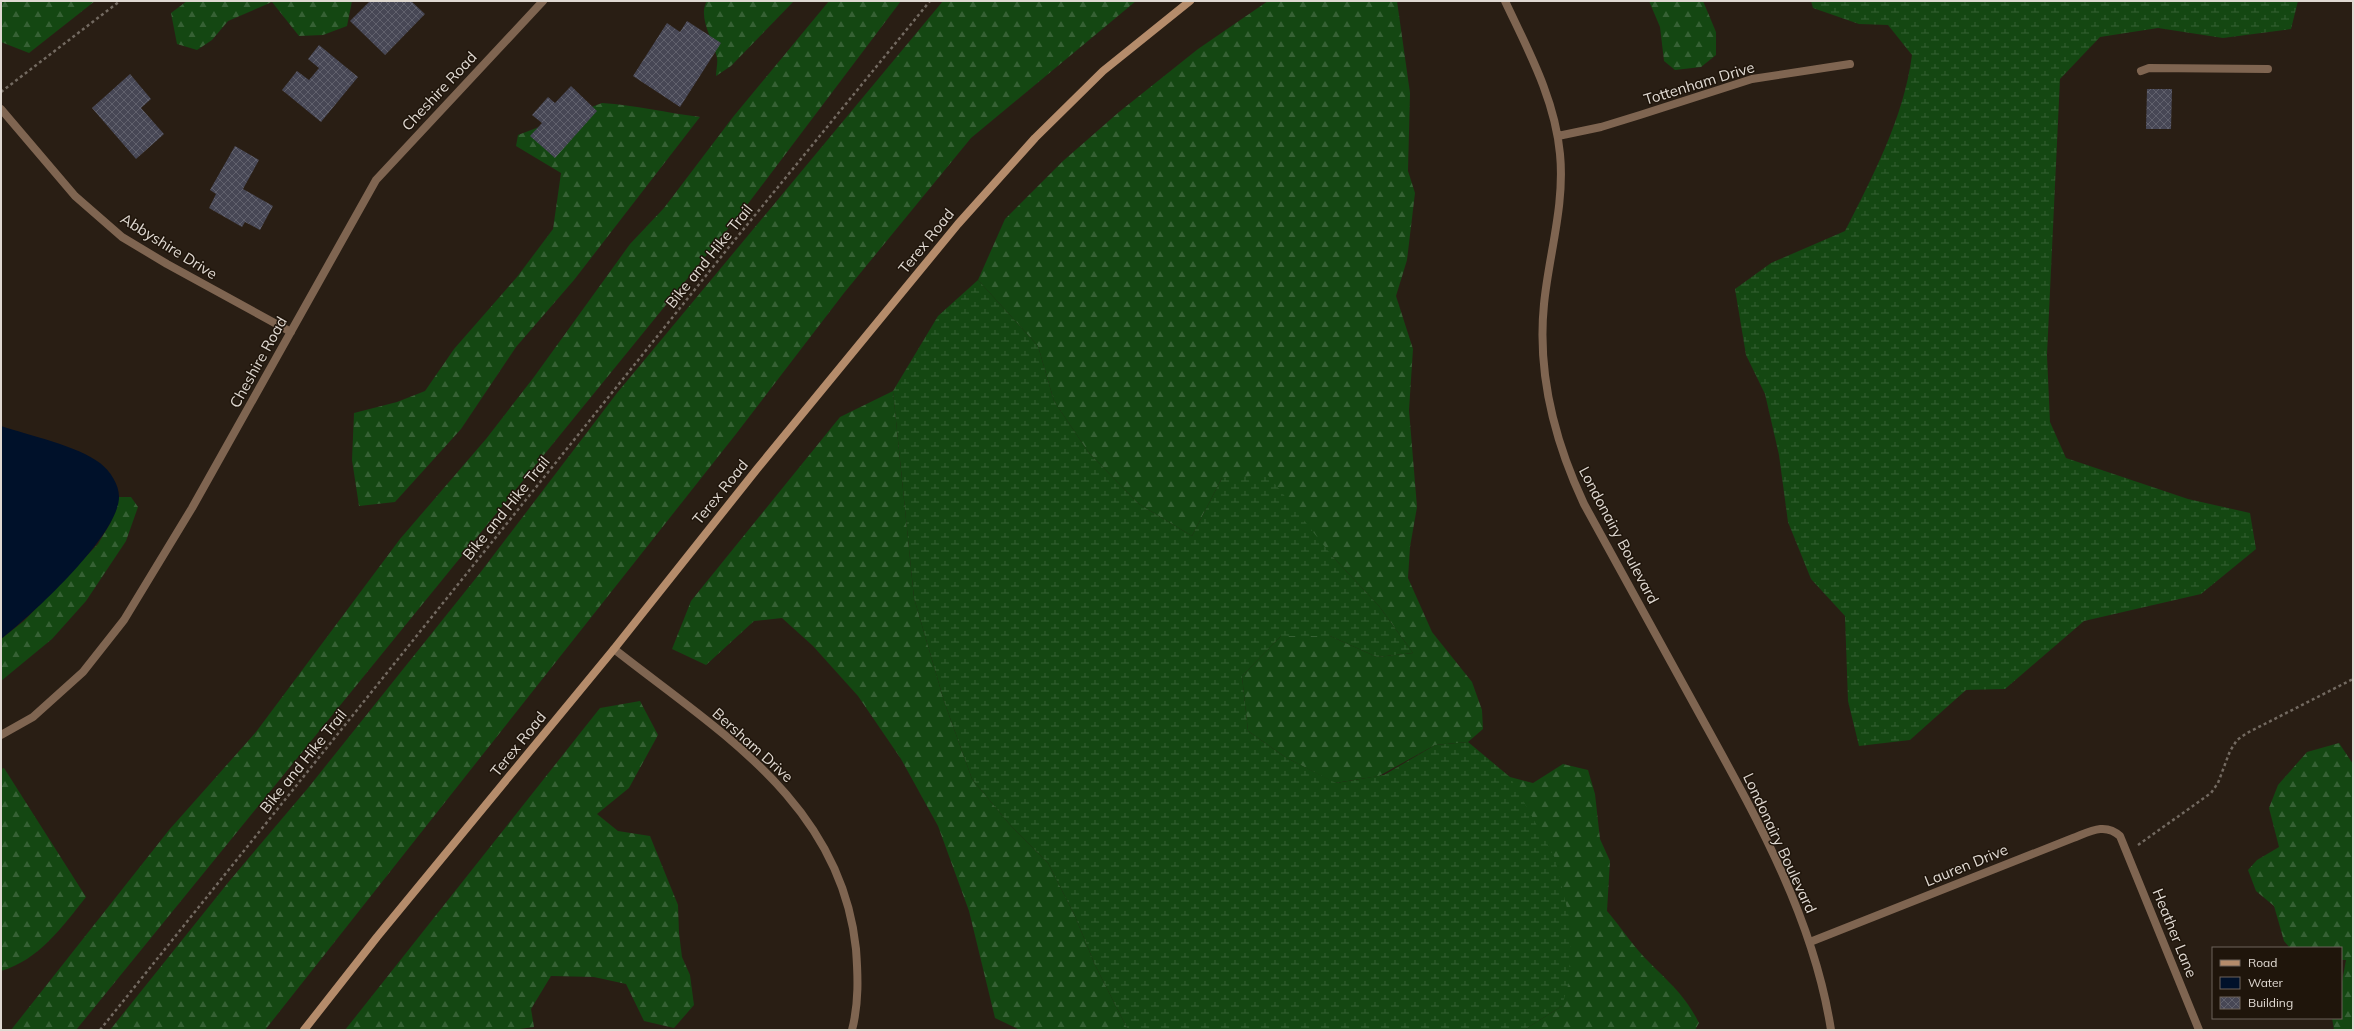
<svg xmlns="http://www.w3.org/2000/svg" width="2354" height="1031" font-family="Mulish,sans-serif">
<defs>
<pattern id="forest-firs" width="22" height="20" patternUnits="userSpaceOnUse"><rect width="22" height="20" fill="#144712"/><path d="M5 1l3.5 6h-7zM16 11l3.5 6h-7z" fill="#366134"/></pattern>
<pattern id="wetland-marsh" width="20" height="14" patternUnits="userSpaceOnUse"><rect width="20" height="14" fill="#144712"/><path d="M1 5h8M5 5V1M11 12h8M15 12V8" fill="none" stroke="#366134"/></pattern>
<pattern id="building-cross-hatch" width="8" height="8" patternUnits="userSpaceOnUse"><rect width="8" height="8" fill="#474755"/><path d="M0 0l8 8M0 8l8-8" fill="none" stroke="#61616d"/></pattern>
</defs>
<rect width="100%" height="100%" fill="#291e14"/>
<path fill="url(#forest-firs)" d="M 1,1 L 95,1 L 29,53 L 1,42 Z
M 187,1 L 352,1 L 347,26 L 323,35 L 299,36 L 272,2 L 228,21 L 212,40 L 197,50 L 177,44 L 171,13 Z
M 707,1 L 794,1 L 731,66 L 716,76 C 716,70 718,63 717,58 C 714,41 697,17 707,1 Z
M 829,1 L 901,1 L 744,209 L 76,1030 L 11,1030 L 169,830 L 256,732 L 400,539 L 486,439 L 534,377 L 630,244 L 664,208 L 733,117 Z
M 943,1 L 1136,1 L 971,138 L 844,293 L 736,434 L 265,1030 L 110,1030 L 231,879 L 308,788 L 480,573 L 617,393 Z
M 1268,1 L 1397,1 L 1410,93 L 1408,171 L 1415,193 L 1407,260 L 1396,296 L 1413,349 L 1409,410 L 1417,507 L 1410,547 L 1408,578 L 1432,632 L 1472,682 L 1482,710 L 1483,729 L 1468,742 L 1435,745 L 1379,776 L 1335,783 L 1285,757 L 1248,731 L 1242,676 L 1281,636 L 1330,636 L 1377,657 L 1413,653 L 1379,606 L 1333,557 L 1222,478 L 1192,536 L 1139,504 L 1089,453 L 1054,401 L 1038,346 L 978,280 L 1005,219 L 1063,161 L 1119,112 L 1198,49 Z
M 1649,1 L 1703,1 L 1716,32 L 1716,55 L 1701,67 L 1675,70 L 1664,61 L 1660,27 Z
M 602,103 C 635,105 667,113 700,117 L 574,280 L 516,347 L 461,429 L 395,502 L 359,506 L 352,460 L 354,413 L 397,402 L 425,391 L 454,349 L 517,277 L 553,229 L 561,173 L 516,146 L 518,135 Z
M 893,391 L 914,598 L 944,701 L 972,779 L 1011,826 L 1048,863 L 1075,916 L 1095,965 L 1128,1030 L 1020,1030 L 995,1018 L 969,911 L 938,826 L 901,759 L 858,696 L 813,646 L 782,618 L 754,621 L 706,665 L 672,649 L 691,601 L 840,417 Z
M 119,497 L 131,497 L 138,507 L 126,541 L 86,601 L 52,639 L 1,681 L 1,639 L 24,621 L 98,544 L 111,522 Z
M 640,701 L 658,735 L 629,788 L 597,814 L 618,831 L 650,836 L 678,905 L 679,933 L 682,957 L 690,975 L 694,1005 L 674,1028 L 644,1021 L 626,984 L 594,977 L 551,976 L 531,1009 L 534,1027 L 513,1030 L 345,1030 L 600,708 Z
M 2339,743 L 2353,764 L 2353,1030 L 2334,1030 L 2332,1018 L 2341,1018 L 2341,987 L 2346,960 L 2341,960 L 2341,948 L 2290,948 L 2284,941 L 2274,906 L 2256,891 L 2248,870 L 2257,860 L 2279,847 L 2269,808 L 2278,785 L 2307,752 Z
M 1563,764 L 1588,770 L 1595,794 L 1600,839 L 1610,861 L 1607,911 C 1620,926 1631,943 1644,957 C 1667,981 1684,993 1699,1023 L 1695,1030 L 1524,1030 L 1562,1006 L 1510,777 L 1533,783 Z
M 4,768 L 86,897 C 63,926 39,960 1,971 L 1,769 Z"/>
<path fill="url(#wetland-marsh)" d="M 1811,1 L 2298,1 L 2291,29 L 2223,38 L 2158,28 L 2100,37 L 2060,79 L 2047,355 L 2050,422 L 2066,458 L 2188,499 L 2250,513 L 2256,549 L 2201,594 L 2084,621 L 2005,689 L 1966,690 L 1910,740 L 1859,746 L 1848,701 L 1845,616 L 1811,579 L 1788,522 L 1779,455 L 1765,394 L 1746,355 L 1735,289 L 1771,263 L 1845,231 C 1873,176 1904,117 1912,55 L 1888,25 L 1859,24 L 1813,8 Z
M 978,280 L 1038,346 L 1054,401 L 1089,453 L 1139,504 L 1192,536 L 1222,478 L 1268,475 L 1333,557 L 1379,606 L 1413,653 L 1377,657 L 1330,636 L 1281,636 L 1242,676 L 1248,731 L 1285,757 L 1336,783 L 1384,775 L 1435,745 L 1468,742 L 1510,777 L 1555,858 L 1571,925 L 1569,982 L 1562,1006 L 1524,1030 L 1128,1030 L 1095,965 L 1075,916 L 1048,863 L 1011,826 L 972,779 L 944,701 L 914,598 L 893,391 L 938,316 Z"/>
<path fill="#00112a" d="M 1,426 C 28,435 78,446 100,463 C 110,471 119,484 119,497 C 119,535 31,616 1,639 Z"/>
<path fill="url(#building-cross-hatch)" d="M 370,1 L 411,1 L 425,14 L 385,55 L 350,21 Z
M 687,21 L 721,43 L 680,107 L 633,76 L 667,23 L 680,32 Z
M 319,45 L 358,77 L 321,122 L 282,90 L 297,71 L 309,80 L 319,68 L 308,59 Z
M 130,74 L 151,99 L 141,108 L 164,134 L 136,159 L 92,108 Z
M 571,86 L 597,111 L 555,158 L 530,136 L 542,123 L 532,115 L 548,97 L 555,103 Z
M 2147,89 L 2172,89 L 2171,129 L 2146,129 Z
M 235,146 L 259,160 L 243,189 L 273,206 L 260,230 L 245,222 L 242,227 L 209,208 L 216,194 L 210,190 Z"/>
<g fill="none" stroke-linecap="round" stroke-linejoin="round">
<path stroke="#736a61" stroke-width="2.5" stroke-dasharray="3 3" stroke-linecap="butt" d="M 1,92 L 120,1
M 2138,845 L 2211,793 L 2218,783 L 2230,751 L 2237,740 L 2247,733 L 2353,679
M 100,1030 L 729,247 L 930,1"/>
<path stroke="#7f6551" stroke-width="8" d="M 2141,71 L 2149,68 L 2268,69"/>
<path stroke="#7f6551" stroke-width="8" d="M 1505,1 C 1528,50 1555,99 1560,154 C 1565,205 1549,254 1544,304 C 1537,373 1555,442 1584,504 C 1624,577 1665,650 1705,724 C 1758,820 1814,920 1831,1030
M 1,109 L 75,196 L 122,237 L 167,264 L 291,332
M 1558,136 L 1601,127 L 1640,115 L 1752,79 L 1850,64
M 614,649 C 718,731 841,803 856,949 C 858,976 859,1003 852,1030
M 1,735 L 33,717 L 83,672 L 124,620 L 192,508 L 376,180 L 543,1
M 1810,942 L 2073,838 C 2089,832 2105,822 2120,836 L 2199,1030"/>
<path stroke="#b58c6b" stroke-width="8" d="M 304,1030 L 377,937 L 614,649 L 757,469 L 958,224 L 1035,138 L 1103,71 L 1190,1"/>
</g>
<g text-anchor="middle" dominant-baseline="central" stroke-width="3" stroke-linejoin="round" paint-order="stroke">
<g font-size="15" fill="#e0d9d2" stroke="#1f150b">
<text transform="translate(1699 83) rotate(-17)">Tottenham Drive</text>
<text transform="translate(439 91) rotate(-47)">Cheshire Road</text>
<text transform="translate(926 241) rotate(-51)">Terex Road</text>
<text transform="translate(169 246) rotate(32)">Abbyshire Drive</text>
<text transform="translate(709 256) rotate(-51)">Bike and Hike Trail</text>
<text transform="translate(258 362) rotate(-61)">Cheshire Road</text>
<text transform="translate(720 492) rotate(-51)">Terex Road</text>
<text transform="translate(506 508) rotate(-51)">Bike and Hike Trail</text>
<text transform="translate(1619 535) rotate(62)">Londonairy Boulevard</text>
<text transform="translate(518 744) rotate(-51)">Terex Road</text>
<text transform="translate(753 745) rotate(42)">Bersham Drive</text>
<text transform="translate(303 761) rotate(-51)">Bike and Hike Trail</text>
<text transform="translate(1780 843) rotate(65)">Londonairy Boulevard</text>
<text transform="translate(1966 865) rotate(-22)">Lauren Drive</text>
<text transform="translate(2175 933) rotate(68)">Heather Lane</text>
</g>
</g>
<rect width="2354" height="1031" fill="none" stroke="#e0d9d2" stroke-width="4"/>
<rect x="2212" y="947" width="130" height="72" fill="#1f150b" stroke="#6c635b"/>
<rect x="2220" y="960" width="20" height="6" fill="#b58c6b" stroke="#6c635b"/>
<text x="2248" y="967" font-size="12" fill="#e0d9d2">Road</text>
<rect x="2220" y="977" width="20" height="12" fill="#00112a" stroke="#6c635b"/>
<text x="2248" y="987" font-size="12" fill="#e0d9d2">Water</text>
<rect x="2220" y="997" width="20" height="12" fill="url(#building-cross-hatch)" stroke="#6c635b"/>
<text x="2248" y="1007" font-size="12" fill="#e0d9d2">Building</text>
</svg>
